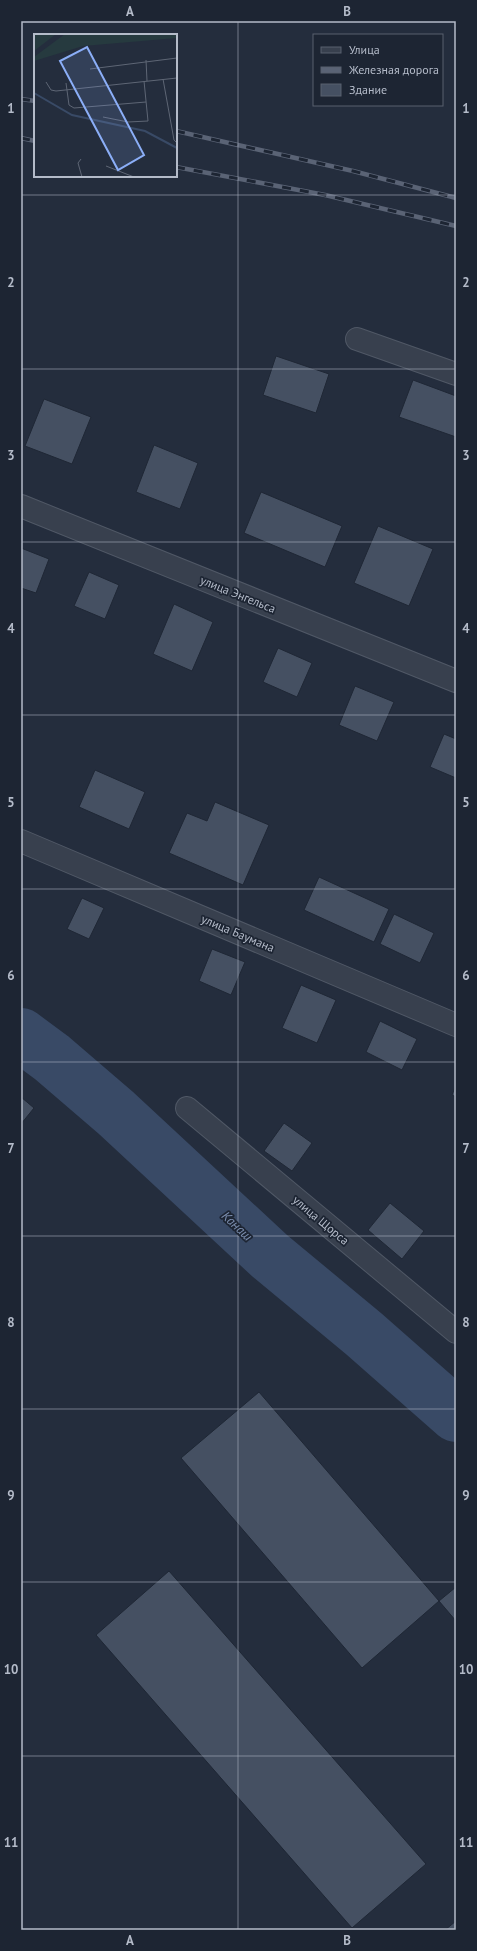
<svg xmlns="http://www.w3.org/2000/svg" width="477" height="1951" font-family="'PT Sans',sans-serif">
<rect width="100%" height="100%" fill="#242d3d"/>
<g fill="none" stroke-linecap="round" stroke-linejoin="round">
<path stroke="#394a66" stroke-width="54" d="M 21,1035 L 52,1058 L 116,1113 L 270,1256 L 364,1334 L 456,1415"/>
</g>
<path fill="#455062" stroke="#1f2735" d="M 276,356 L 329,374 L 316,413 L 263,395 Z
M 413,380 L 456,396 L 456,437 L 399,417 Z
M 44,399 L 91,417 L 72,464 L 25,446 Z
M 154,445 L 198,463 L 180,509 L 136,492 Z
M 261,492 L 342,526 L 325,567 L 244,533 Z
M 378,526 L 433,549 L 409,606 L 354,583 Z
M 21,548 L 49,559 L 36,593 L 21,588 Z
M 89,572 L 119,585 L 105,619 L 74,606 Z
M 174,604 L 213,622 L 192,671 L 153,654 Z
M 278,648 L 312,663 L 297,697 L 263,682 Z
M 355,686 L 394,702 L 377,741 L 339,725 Z
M 444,734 L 456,739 L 456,778 L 430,767 Z
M 95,770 L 145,792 L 129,829 L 79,807 Z
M 215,802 L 269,825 L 243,885 L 169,853 L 187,813 L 207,821 Z
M 319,877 L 389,909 L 374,942 L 304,910 Z
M 82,898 L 104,908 L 89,939 L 67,929 Z
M 394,914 L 434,933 L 420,963 L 380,944 Z
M 212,949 L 245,962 L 231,995 L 199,981 Z
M 301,985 L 336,1000 L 317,1043 L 282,1028 Z
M 380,1021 L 417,1039 L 402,1070 L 366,1052 Z
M 456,1085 L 456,1097 L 452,1095 Z
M 21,1097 L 34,1108 L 21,1124 Z
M 284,1123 L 312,1143 L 292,1171 L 264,1151 Z
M 390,1203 L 424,1231 L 402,1259 L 368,1230 Z
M 259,1392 L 439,1601 L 362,1668 L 181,1458 Z
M 169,1571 L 426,1864 L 352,1928 L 96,1635 Z
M 456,1587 L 456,1621 L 439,1601 Z
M 456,1921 L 456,1930 L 445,1930 Z"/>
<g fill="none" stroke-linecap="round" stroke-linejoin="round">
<defs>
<path id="minor" d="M 357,339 L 456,374
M 21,506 L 456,681
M 21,841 L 456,1025
M 187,1108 L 456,1332"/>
</defs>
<use href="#minor" stroke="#505866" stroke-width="24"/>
<use href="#minor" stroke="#38404e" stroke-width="22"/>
<defs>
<path id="rail" d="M 21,99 L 35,101
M 176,131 L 353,171 L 456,198
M 21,138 L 35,141
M 176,167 L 325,195 L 456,226"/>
</defs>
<use href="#rail" stroke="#5a6375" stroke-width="4.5"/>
<use href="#rail" stroke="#1d2533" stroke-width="3" stroke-dasharray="9" stroke-linecap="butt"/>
</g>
<path fill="none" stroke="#b4bbc9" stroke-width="1" stroke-opacity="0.55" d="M 238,21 L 238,1930M 21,195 L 456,195M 21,369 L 456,369M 21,542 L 456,542M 21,715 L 456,715M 21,889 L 456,889M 21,1062 L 456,1062M 21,1236 L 456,1236M 21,1409 L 456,1409M 21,1582 L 456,1582M 21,1756 L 456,1756"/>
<g text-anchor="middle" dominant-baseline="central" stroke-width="3.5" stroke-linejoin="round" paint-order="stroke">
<g font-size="12" fill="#b4bbc9" stroke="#1d2533">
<text transform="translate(238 594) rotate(22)">улица Энгельса</text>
<text transform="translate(238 933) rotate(23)">улица Баумана</text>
<text transform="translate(321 1220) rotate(40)">улица Щорса</text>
</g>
<g font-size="13" font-style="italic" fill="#7c8fb0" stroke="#1d2533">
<text transform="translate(237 1226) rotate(43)">Канаш</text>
</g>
</g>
<g transform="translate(34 34)">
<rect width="143" height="143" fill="#242d3d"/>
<path d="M 0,0 L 22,0 L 0,17 ZM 31,0 L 143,0 L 143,4 L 49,12 L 0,27 L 0,23 Z" fill="#263a3f"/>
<path fill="none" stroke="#394a66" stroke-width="2" d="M 0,59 L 38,81 L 111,97 L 143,114"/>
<path fill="none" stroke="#5e6675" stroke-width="1" d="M 112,26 L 113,47M 56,35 L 143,24M 129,45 L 140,106 L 143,109M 12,48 L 17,56 L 22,57 L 143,44M 32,49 L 35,71 L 40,74 L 112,68M 69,83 L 94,88 L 114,87 L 110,47M 47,125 L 44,129 L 48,143M 72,132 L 100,143"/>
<path fill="#8baef7" fill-opacity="0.15" stroke="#8baef7" stroke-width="2" d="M 53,13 L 110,121 L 84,136 L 26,27 Z"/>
<rect width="143" height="143" fill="none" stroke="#b4bbc9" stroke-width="2"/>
</g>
<rect width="477" height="1951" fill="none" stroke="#1d2533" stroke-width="44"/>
<rect x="313" y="34" width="130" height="72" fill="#1d2533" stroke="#59616f"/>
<rect x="321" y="47" width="20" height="6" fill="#38404e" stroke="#59616f"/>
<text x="349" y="54" font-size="12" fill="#b4bbc9">Улица</text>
<rect x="321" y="67" width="20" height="6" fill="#5a6375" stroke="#59616f"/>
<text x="349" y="74" font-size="12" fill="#b4bbc9">Железная дорога</text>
<rect x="321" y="84" width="20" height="12" fill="#455062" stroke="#59616f"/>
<text x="349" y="94" font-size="12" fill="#b4bbc9">Здание</text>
<rect x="22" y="22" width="433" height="1907" fill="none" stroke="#b4bbc9" stroke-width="1.5"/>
<g font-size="13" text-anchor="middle" font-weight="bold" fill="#b4bbc9">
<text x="130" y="16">A</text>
<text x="347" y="16">B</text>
<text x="11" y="113">1</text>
<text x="466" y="113">1</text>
<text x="11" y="287">2</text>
<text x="466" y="287">2</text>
<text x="11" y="460">3</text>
<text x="466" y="460">3</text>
<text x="11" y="633">4</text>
<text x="466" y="633">4</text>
<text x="11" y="807">5</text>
<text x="466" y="807">5</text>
<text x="11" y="980">6</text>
<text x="466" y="980">6</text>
<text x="11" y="1153">7</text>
<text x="466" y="1153">7</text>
<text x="11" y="1327">8</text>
<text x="466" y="1327">8</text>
<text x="11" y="1500">9</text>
<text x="466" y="1500">9</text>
<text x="11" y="1674">10</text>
<text x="466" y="1674">10</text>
<text x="11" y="1847">11</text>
<text x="466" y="1847">11</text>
<text x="130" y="1945">A</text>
<text x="347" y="1945">B</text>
</g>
</svg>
